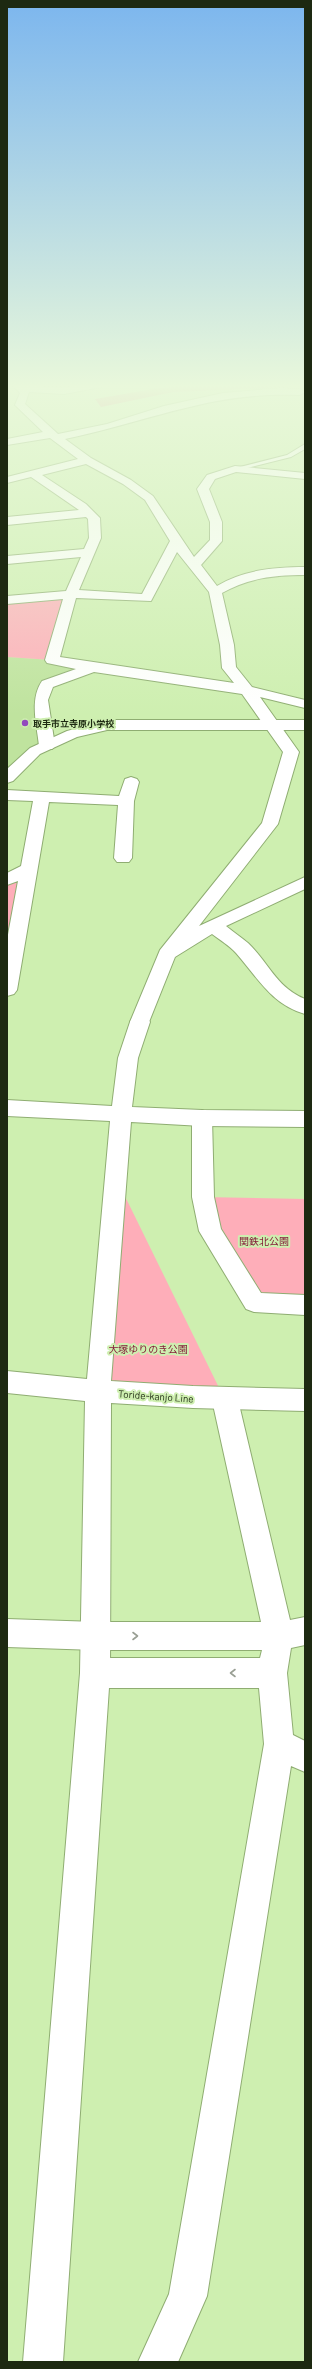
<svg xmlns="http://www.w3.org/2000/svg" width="312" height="2369" font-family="Barlow,'Noto Sans JP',sans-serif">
<rect width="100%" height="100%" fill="#ceefb0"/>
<path fill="#bfe39e" d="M 7,657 L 52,660 L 91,668 L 47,684 L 47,746 L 7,778 Z"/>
<path fill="#feaeb9" d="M 71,594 L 52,660 L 7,657 L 7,600 Z
M 30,868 L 7,990 L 7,880 Z
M 116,1178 L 225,1400 L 98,1392 Z
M 203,1197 L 305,1199 L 305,1305 L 254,1302 Z"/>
<path fill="#e47488" d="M 210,384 L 280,384 L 286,387 L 173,392 L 101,407 L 95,399 L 159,388 Z"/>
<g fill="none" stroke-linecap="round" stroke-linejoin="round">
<defs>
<path id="lane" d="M 305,444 L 305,449 L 291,457 L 235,471 L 232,469 L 287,455 Z"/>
<path id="street" d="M 12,384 L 64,388 L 86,384 L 106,384 L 101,387 L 64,394 L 29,392 L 25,404 L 58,434 L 107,424 L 164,406 L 223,393 L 281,388 L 300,389 L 305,392 L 300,395 C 212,391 148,422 65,439 L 91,458 L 131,480 L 153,496 L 194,557 L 210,540 L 210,522 L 197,489 L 207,475 L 235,466 L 305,473 L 305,479 L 236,472 L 215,479 L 209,489 L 222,522 L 222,541 L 201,565 L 217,586 C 243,570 275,567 305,567 L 305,575 C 275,575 248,578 222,593 L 234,645 L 236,667 L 252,687 L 305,700 L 305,708 L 260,697 L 299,752 L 278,824 L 199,926 L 305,877 L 305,889 L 226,926 C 233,932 241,937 248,943 C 269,963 276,987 305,999 L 305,1014 C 271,1004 258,978 236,953 C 230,946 220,940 212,934 L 175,957 L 147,1027 L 140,1029 L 133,1027 L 130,1022 L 160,950 L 262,823 L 283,752 L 242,694 L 94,672 L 53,687 L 48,700 L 55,746 L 52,749 L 42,749 L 39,746 C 37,725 29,700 42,681 L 76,669 L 47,663 L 45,660 L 63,599 L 7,604 L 7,596 L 66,591 L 81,557 L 7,564 L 7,556 L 84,549 L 89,538 L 88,519 L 86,517 L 7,525 L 7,517 L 79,510 L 31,477 L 7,483 L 7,477 L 78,459 L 50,438 L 7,445 L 7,439 L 43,432 L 15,405 L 20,393 ZM 86,464 L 123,484 L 145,500 L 170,541 L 142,594 L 79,590 L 101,538 L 100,518 L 86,504 L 42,475 ZM 177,552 L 209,592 L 220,645 L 222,668 L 234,683 L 60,657 L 76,598 L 151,601 Z
M 131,777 L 137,779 L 139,782 L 134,801 L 132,858 L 129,862 L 117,862 L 114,858 L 118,805 L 49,802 L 17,990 L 14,994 L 7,996 L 7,940 L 18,881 L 7,885 L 7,873 L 21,866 L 33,801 L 7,800 L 7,790 L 119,796 L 125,779 Z
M 202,1110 L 209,1113 L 212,1118 L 214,1197 L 221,1229 L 261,1293 L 305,1295 L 305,1315 L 254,1312 L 246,1309 L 199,1231 L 192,1197 L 192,1118 L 195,1113 Z
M 225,1389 L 234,1392 L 238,1400 L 290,1620 L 305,1617 L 305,1645 L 291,1648 L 287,1673 L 293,1735 L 305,1741 L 305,1772 L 291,1766 L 207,2296 L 178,2362 L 138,2362 L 169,2294 L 264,1744 L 259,1688 L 95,1688 L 85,1683 L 80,1673 L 85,1663 L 95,1658 L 260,1658 L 262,1650 L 96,1650 L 7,1647 L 7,1619 L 96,1622 L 261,1622 L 212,1400 L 216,1392 Z"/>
<path id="secondary" d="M 107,720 L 305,720 L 305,730 L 107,730 L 77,737 L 40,754 L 13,781 L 7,783 L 7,769 L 30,748 L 67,731 Z
M 140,1015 L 147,1017 L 150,1022 L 138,1058 L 132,1107 L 202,1110 L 305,1111 L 305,1127 L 202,1126 L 131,1122 L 111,1381 L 193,1386 L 305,1389 L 305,1411 L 193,1408 L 111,1403 L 110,1673 L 63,2362 L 23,2362 L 80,1673 L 85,1401 L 7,1393 L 7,1371 L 87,1379 L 110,1121 L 7,1116 L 7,1100 L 112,1106 L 118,1058 L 130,1022 L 133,1017 Z"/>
</defs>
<use href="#lane" stroke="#8fad72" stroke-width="2"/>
<use href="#street" stroke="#8fad72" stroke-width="2"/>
<use href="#secondary" stroke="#8fad72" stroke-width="2"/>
<use href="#lane" fill="#fff" fill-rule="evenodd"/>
<use href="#street" fill="#fff" fill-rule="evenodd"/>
<use href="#secondary" fill="#fff" fill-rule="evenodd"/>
</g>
<defs><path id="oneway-chevron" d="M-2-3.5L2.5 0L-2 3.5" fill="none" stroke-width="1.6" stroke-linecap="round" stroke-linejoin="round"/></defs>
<g stroke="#999f94">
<use href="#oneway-chevron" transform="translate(135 1636)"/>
<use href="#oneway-chevron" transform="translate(233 1673) rotate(-180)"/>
</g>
<linearGradient id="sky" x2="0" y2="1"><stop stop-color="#7cb6ee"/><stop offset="0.54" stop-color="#e9f8db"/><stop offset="1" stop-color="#e9f8db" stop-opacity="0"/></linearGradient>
<rect width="312" height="715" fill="url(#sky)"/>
<circle fill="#924abd" stroke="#ceefb0" stroke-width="1.5" cx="25" cy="723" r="4"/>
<g text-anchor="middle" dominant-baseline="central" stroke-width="4" stroke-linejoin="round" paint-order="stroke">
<g font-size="9" font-weight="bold" fill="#1d2911" stroke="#ceefb0" text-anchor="start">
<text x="33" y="723">取手市立寺原小学校</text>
</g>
<g font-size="10" fill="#831d38" stroke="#ceefb0">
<text x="264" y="1241">関鉄北公園</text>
<text x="148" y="1349">大塚ゆりのき公園</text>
</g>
<g font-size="10" fill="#1d2911" stroke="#ceefb0">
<text transform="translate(156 1396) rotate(4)">Toride-kanjo Line</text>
</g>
</g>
<rect width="312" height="2369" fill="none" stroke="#1d2911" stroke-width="16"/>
</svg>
